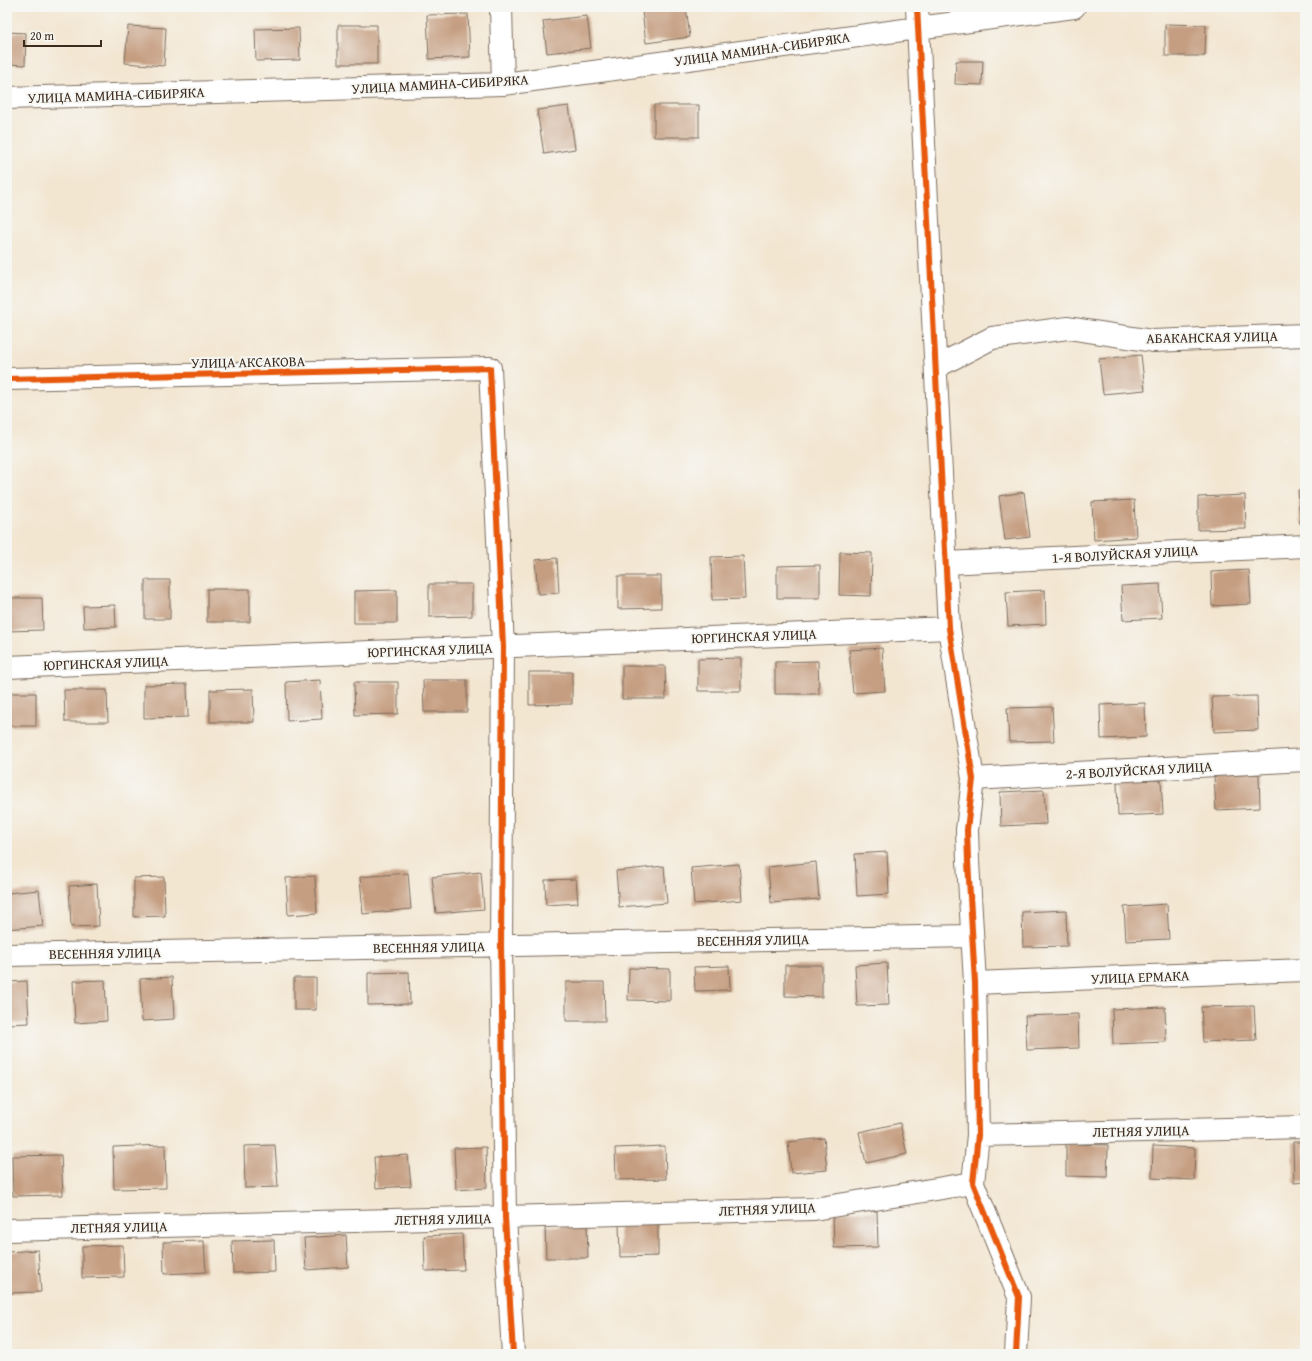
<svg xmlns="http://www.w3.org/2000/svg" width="1312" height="1361" font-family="'Gentium Book Plus',serif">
<rect width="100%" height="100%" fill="#f6f6f2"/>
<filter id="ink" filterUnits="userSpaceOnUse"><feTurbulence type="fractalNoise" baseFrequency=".025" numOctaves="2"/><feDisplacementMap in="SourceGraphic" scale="8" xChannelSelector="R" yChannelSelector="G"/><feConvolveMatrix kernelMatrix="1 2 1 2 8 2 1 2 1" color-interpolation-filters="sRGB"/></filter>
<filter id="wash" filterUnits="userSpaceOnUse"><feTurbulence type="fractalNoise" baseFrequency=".012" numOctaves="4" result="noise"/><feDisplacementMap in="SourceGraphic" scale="16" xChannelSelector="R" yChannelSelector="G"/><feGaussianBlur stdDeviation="0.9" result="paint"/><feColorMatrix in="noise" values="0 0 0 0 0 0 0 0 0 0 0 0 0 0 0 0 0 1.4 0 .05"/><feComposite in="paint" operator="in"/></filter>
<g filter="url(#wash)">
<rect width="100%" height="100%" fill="#f3e6d1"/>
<g id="blocks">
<path fill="#c59d80" d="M 672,7 L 686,7 L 690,37 L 646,43 L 642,11 Z
M 468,14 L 470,57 L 429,59 L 427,15 Z
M 587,16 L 591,48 L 547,53 L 543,21 Z
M 1165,24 L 1206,25 L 1205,56 L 1165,56 Z
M 338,25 L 377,25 L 377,64 L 338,64 Z
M 128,26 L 166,28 L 164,66 L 125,63 Z
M 299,28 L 300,60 L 256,61 L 255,29 Z
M 7,32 L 26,33 L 25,65 L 7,64 Z
M 956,61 L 983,61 L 982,85 L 955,84 Z
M 654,105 L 699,105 L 699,137 L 654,137 Z
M 569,106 L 575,149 L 544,154 L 537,110 Z
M 1141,355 L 1145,390 L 1103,394 L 1099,359 Z
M 1305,489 L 1305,524 L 1300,524 L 1298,490 Z
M 1024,492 L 1030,537 L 1005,540 L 999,496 Z
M 1245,495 L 1246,529 L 1198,530 L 1198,497 Z
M 1134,500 L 1136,537 L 1094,540 L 1092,502 Z
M 840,552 L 872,553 L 871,596 L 839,595 Z
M 743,556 L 745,599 L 712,600 L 711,557 Z
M 557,558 L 559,593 L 538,594 L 535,560 Z
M 820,565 L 820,598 L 777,598 L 777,566 Z
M 1249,570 L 1251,604 L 1212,606 L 1211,572 Z
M 618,576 L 661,576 L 661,608 L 618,609 Z
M 145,580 L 170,580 L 170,619 L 145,619 Z
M 429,584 L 472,584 L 472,616 L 429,617 Z
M 1160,584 L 1162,618 L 1123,620 L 1121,586 Z
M 207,589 L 250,589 L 250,622 L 207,622 Z
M 397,590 L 397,623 L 354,623 L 354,591 Z
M 1045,590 L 1046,624 L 1008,626 L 1006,592 Z
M 7,598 L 42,598 L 43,630 L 7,631 Z
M 115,605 L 116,627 L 84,628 L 83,606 Z
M 882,648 L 885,691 L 853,693 L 849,650 Z
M 741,658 L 741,691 L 698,691 L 698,659 Z
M 818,661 L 819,694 L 775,694 L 775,662 Z
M 622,666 L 665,666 L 666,699 L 622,699 Z
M 529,672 L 572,672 L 572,704 L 529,705 Z
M 320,680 L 322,719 L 287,721 L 286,682 Z
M 423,680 L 467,680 L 467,712 L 424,712 Z
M 354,682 L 398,682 L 398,714 L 355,715 Z
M 187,684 L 188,717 L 144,718 L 144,685 Z
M 253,689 L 254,722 L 210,722 L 210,690 Z
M 64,690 L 107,690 L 108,722 L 65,722 Z
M 7,693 L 36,693 L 36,726 L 7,726 Z
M 1305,693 L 1305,716 L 1304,716 L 1303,694 Z
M 1257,696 L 1258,730 L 1214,732 L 1212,697 Z
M 1145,703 L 1146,737 L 1101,739 L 1100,705 Z
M 1052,707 L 1054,741 L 1009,742 L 1007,708 Z
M 1259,774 L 1260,808 L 1216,810 L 1214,776 Z
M 1161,780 L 1163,814 L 1118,816 L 1117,781 Z
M 1044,790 L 1046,824 L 1001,826 L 1000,792 Z
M 887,852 L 889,894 L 857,896 L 855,854 Z
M 816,862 L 819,899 L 771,903 L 768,867 Z
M 739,864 L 742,900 L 694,904 L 691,868 Z
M 664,866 L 667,903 L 619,907 L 616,871 Z
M 481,872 L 484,909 L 436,913 L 432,877 Z
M 408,873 L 411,909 L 363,914 L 360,877 Z
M 315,876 L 317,913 L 288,915 L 286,878 Z
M 164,877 L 165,916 L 134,917 L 134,878 Z
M 576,879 L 578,903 L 546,905 L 545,880 Z
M 97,884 L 99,926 L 71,927 L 69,886 Z
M 39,890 L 43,926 L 7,929 L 7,893 Z
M 1167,904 L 1169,939 L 1126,941 L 1124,907 Z
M 1066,910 L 1067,946 L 1023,947 L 1022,912 Z
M 887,963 L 889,1005 L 857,1006 L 855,965 Z
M 785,965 L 822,965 L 822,997 L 785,996 Z
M 729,966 L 730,990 L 695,991 L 694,967 Z
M 629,968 L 670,969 L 670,1001 L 628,1000 Z
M 409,972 L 410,1004 L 368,1005 L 368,973 Z
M 172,977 L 174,1019 L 142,1021 L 140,979 Z
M 294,978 L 316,978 L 316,1010 L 294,1010 Z
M 105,980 L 107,1021 L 75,1023 L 73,981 Z
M 27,981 L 29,1023 L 7,1024 L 7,982 Z
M 566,982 L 604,982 L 605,1021 L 566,1021 Z
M 1254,1006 L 1256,1040 L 1203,1042 L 1201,1007 Z
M 1165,1007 L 1166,1042 L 1113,1044 L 1112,1009 Z
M 1078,1014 L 1079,1048 L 1027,1050 L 1025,1016 Z
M 900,1123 L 907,1154 L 866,1163 L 859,1132 Z
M 824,1138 L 827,1170 L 791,1173 L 788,1142 Z
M 1293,1142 L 1305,1142 L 1305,1182 L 1294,1183 Z
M 1066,1144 L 1108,1145 L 1107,1177 L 1066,1176 Z
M 165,1145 L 166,1188 L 114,1189 L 113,1147 Z
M 275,1145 L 278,1187 L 245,1188 L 244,1146 Z
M 665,1146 L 666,1179 L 616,1180 L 615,1148 Z
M 1153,1146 L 1195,1148 L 1194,1180 L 1152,1178 Z
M 486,1147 L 487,1188 L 456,1190 L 454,1148 Z
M 61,1155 L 63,1195 L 13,1196 L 12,1156 Z
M 408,1155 L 411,1186 L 376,1188 L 374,1157 Z
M 877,1211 L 878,1247 L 834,1248 L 833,1212 Z
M 658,1222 L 658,1256 L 620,1257 L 619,1223 Z
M 545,1226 L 587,1226 L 588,1258 L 546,1258 Z
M 462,1234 L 464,1270 L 425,1271 L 424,1236 Z
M 346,1235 L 348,1267 L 306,1270 L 304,1238 Z
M 274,1240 L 275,1272 L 233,1273 L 232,1241 Z
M 204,1241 L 206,1272 L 164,1274 L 163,1242 Z
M 123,1245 L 124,1277 L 82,1278 L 82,1246 Z
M 38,1250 L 41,1292 L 8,1293 L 7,1252 Z"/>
</g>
</g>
<g filter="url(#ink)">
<use href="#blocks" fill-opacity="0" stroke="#7b6c5d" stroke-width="1"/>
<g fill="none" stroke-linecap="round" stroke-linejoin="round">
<defs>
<path id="minor" d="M 501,7 L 503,84
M 917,7 L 949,628 L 973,779 L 967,830 L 968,861 L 975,983 L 978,1135 L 973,1183 L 1019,1297 L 1016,1354
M 7,98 L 503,84 L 1074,7
M 936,367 L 992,338 L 1068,328 L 1153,341 L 1305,335
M 7,379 L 490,368 L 503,647 L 501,945 L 505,1217 L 513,1354
M 946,563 L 1305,546
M 7,667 L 949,628
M 973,779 L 1305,760
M 7,955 L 971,936
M 975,983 L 1305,970
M 978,1135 L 1305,1127
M 7,1230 L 814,1209 L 973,1183"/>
</defs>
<use href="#minor" stroke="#7b6c5d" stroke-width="24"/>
<use href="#minor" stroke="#fff" stroke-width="22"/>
<defs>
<path id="cycleway" d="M 917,7 L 949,628 L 973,779 L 967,830 L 968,861 L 975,983 L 978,1135 L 973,1183 L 1019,1297 L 1016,1354
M 7,379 L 490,368 L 503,647 L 501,945 L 505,1217 L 513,1354"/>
</defs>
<use href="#cycleway" stroke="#f6f6f2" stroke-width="8"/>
<use href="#cycleway" stroke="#e8590c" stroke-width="6"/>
</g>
</g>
<g text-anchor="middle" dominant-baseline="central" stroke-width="4" stroke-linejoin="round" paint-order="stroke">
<g font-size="14" fill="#3b2a1e" stroke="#f6f6f2">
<text transform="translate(762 49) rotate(-8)">УЛИЦА МАМИНА-СИБИРЯКА</text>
<text transform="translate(440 84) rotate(-3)">УЛИЦА МАМИНА-СИБИРЯКА</text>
<text transform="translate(116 95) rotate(-2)">УЛИЦА МАМИНА-СИБИРЯКА</text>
<text transform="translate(1212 337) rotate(-1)">АБАКАНСКАЯ УЛИЦА</text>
<text transform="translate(248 362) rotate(-1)">УЛИЦА АКСАКОВА</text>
<text transform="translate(1125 554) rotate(-3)">1-Я ВОЛУЙСКАЯ УЛИЦА</text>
<text transform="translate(754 636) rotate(-2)">ЮРГИНСКАЯ УЛИЦА</text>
<text transform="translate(430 650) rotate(-2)">ЮРГИНСКАЯ УЛИЦА</text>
<text transform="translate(106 663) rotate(-2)">ЮРГИНСКАЯ УЛИЦА</text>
<text transform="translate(1139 770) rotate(-3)">2-Я ВОЛУЙСКАЯ УЛИЦА</text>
<text transform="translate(753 940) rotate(-1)">ВЕСЕННЯЯ УЛИЦА</text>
<text transform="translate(429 947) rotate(-1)">ВЕСЕННЯЯ УЛИЦА</text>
<text transform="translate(105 953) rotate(-1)">ВЕСЕННЯЯ УЛИЦА</text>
<text transform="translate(1140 977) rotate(-2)">УЛИЦА ЕРМАКА</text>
<text transform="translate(1141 1131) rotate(-1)">ЛЕТНЯЯ УЛИЦА</text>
<text transform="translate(767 1209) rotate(-2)">ЛЕТНЯЯ УЛИЦА</text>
<text transform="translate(443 1219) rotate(-1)">ЛЕТНЯЯ УЛИЦА</text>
<text transform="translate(119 1227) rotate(-1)">ЛЕТНЯЯ УЛИЦА</text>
</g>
</g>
<rect width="1312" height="1361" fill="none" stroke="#f6f6f2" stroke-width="24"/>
<path d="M24 40v6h77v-6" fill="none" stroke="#3b2a1e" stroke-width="2"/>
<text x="30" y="40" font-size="12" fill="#3b2a1e" stroke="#f6f6f2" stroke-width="3" paint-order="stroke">20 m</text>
</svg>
